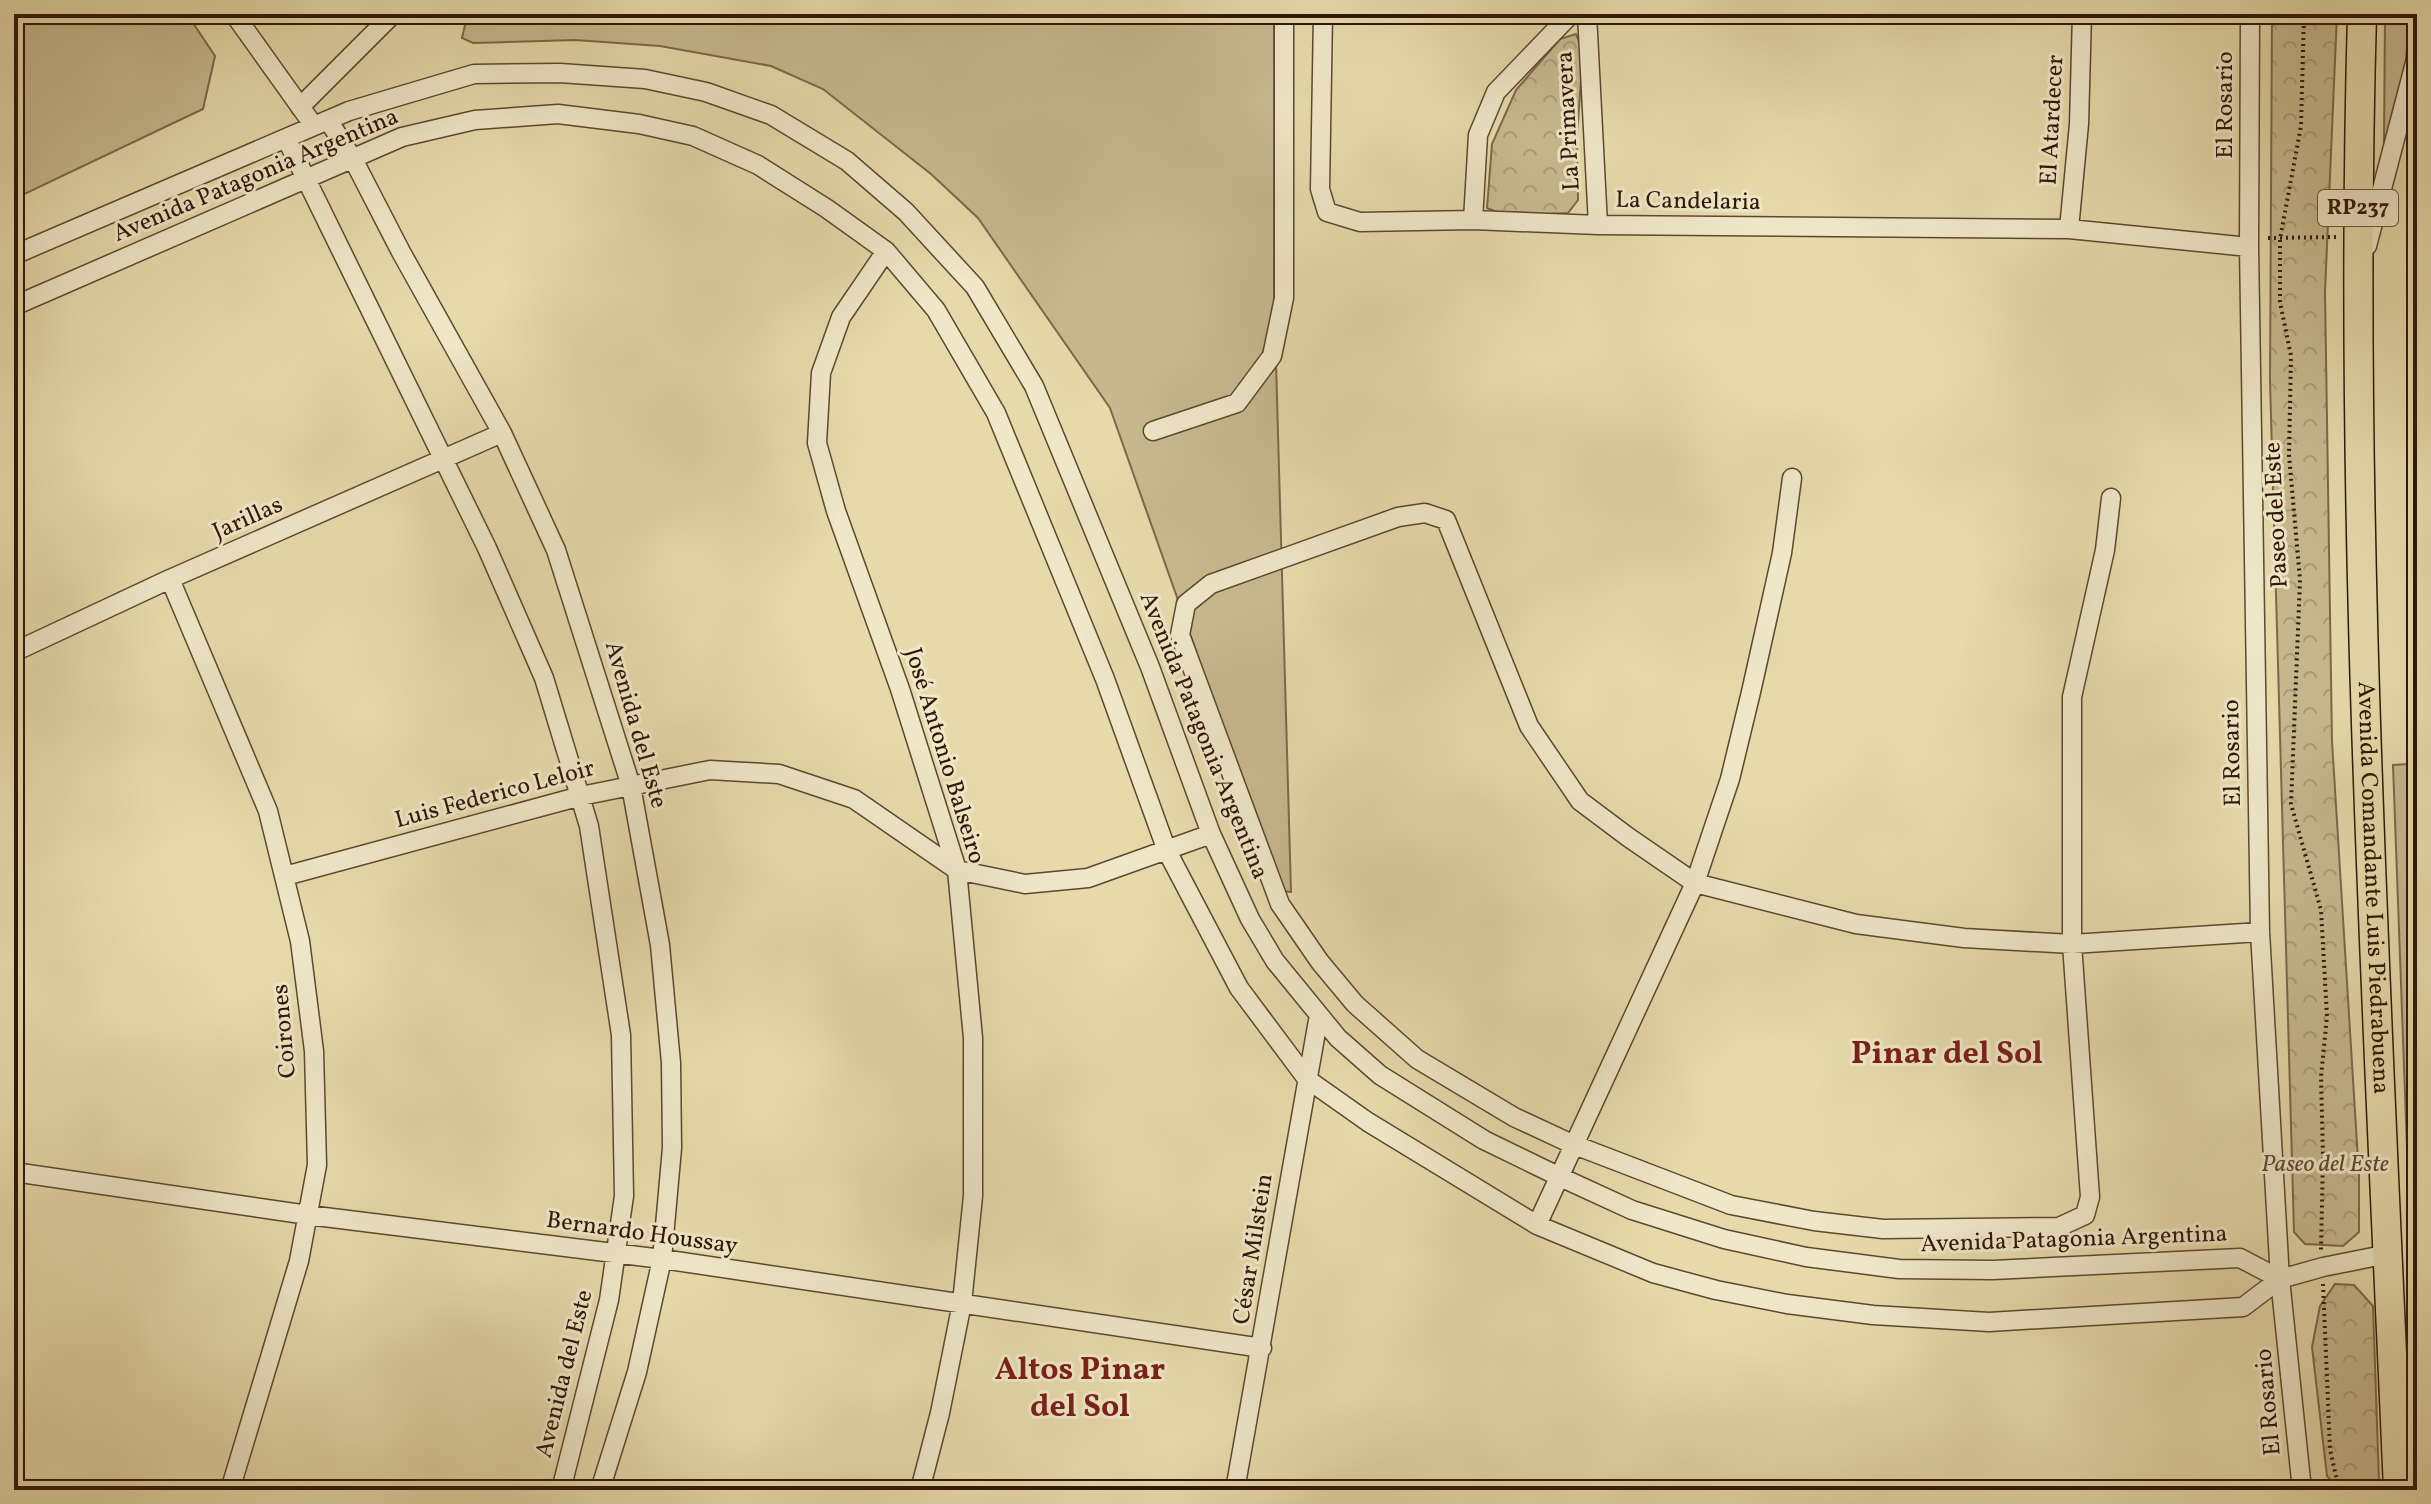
<svg xmlns="http://www.w3.org/2000/svg" width="2431" height="1504" font-family="Vollkorn,serif">
<defs>
<pattern id="park-crowns" width="20" height="18" patternUnits="userSpaceOnUse" patternTransform="scale(2)"><rect width="20" height="18" fill="#c7b98f"/><path d="M2 6a3 3 0 1 1 6 0M12 15a3 3 0 1 1 6 0" fill="none" stroke="#ab9e7a"/></pattern>
</defs>
<rect width="100%" height="100%" fill="#e6daab"/>
<filter id="stains"><feTurbulence type="fractalNoise" baseFrequency=".0025" numOctaves="4"/><feColorMatrix values="0 0 0 0 .2 0 0 0 0 .09 0 0 0 0 .02 0 0 0 .5 -.17"/></filter>
<radialGradient id="worn" r=".72"><stop offset=".6" stop-color="#630" stop-opacity="0"/><stop offset="1" stop-color="#630" stop-opacity=".3"/></radialGradient>
<path fill="#c7b98f" stroke="#7c684a" stroke-width="2" d="M 14,14 L 187,14 L 215,56 L 203,109 L 14,199 Z
M 471,14 L 1274,14 L 1274,292 L 1291,892 L 1281,891 L 1110,408 L 978,218 L 931,174 L 823,89 L 771,66 L 660,46 L 575,40 L 473,43 L 462,38 L 465,25 Z
M 2385,14 L 2410,14 L 2405,71 L 2384,144 Z
M 2408,764 L 2417,774 L 2417,1422 L 2393,765 Z"/>
<path fill="url(#park-crowns)" stroke="#7c684a" stroke-width="2" d="M 2272,14 L 2337,14 L 2325,292 L 2332,741 L 2359,1176 L 2359,1232 L 2343,1246 L 2305,1244 L 2294,1232 L 2270,381 Z
M 1576,34 L 1583,51 L 1577,138 L 1578,200 L 1568,213 L 1507,216 L 1487,208 L 1492,144 L 1516,90 L 1560,39 Z
M 2335,1284 L 2354,1285 L 2373,1306 L 2379,1483 L 2377,1490 L 2340,1490 L 2327,1476 L 2312,1347 L 2320,1306 Z"/>
<g fill="none" stroke-linecap="round" stroke-linejoin="round">
<defs>
<path id="street" d="M 234,14 L 314,126
M 1323,14 L 1320,189 L 1327,212 L 1360,222 L 1473,220 L 1598,225 L 2069,229 L 2249,247
M 1587,14 L 1598,225
M 2250,14 L 2249,247 L 2260,932 L 2280,1279 L 2302,1490
M 300,107 L 393,14
M 328,120 L 353,159 L 401,252 L 502,433 L 556,550 L 631,786 L 660,945 L 671,1063 L 672,1148 L 662,1259 L 637,1372 L 600,1490
M 286,138 L 487,548 L 544,678 L 589,826 L 621,1035 L 624,1196 L 609,1300 L 561,1490
M 1473,220 L 1478,135 L 1496,92 L 1571,14
M 2069,229 L 2079,124 L 2082,14
M 2367,246 L 2416,59 L 2417,48
M 886,251 L 841,317 L 821,373 L 817,443 L 836,511 L 900,689 L 957,870 L 973,1038 L 973,1196 L 962,1303 L 940,1413 L 920,1490
M 14,255 L 349,111 L 474,74 L 560,73 L 645,79 L 706,92 L 771,115 L 847,161 L 906,212 L 975,287 L 1034,386 L 1150,667 L 1211,834 L 1250,919 L 1275,961 L 1338,1038 L 1380,1075 L 1484,1140 L 1558,1176 L 1632,1210 L 1724,1239 L 1806,1257 L 1899,1269 L 1993,1270 L 2240,1258 L 2280,1279
M 14,306 L 402,137 L 475,120 L 558,114 L 639,124 L 693,136 L 758,165 L 826,208 L 886,251 L 936,310 L 996,413 L 1105,679 L 1167,851 L 1239,988 L 1307,1079 L 1368,1122 L 1537,1225 L 1653,1273 L 1716,1290 L 1787,1304 L 1873,1315 L 1989,1322 L 2243,1307 L 2280,1279 L 2323,1267 L 2388,1254
M 1153,431 L 1237,403 L 1272,356 L 1284,298 L 1284,14
M 2111,498 L 2105,550 L 2072,697 L 2072,944 L 2090,1197 L 2085,1215 L 2059,1227 L 1883,1229 L 1814,1221 L 1731,1205 L 1572,1144 L 1514,1117 L 1417,1059 L 1355,1004 L 1320,962 L 1280,904 L 1180,635 L 1186,604 L 1211,584 L 1398,517 L 1425,513 L 1446,520 L 1529,726 L 1580,801 L 1628,837 L 1695,883 L 1856,924 L 1964,938 L 2072,944 L 2260,932
M 170,579 L 268,811 L 300,941 L 314,1051 L 317,1165 L 299,1261 L 230,1490
M 14,652 L 170,579 L 502,433
M 285,876 L 581,796 L 710,770 L 779,774 L 854,799 L 957,870 L 1025,884 L 1088,878 L 1211,834
M 14,1172 L 308,1215 L 662,1259 L 1262,1348
M 1537,1225 L 1695,883 L 1730,779 L 1751,692 L 1782,553 L 1792,478
M 1235,1490 L 1319,1015"/>
<g id="primary">
<path id="s1" d="M 2362,14 C 2348,507 2377,998 2398,1490"/>
</g>
</defs>
<use href="#street" stroke="#5e472f" stroke-width="21"/>
<use href="#primary" stroke="#311606" stroke-width="31"/>
<path stroke="#311606" stroke-width="4" stroke-dasharray="2 4" stroke-linecap="butt" d="M 2304,14 L 2301,126 L 2280,239 L 2280,302 L 2291,356 L 2289,455 L 2300,580 L 2291,804 L 2321,910 L 2327,1016 L 2321,1077 L 2323,1156 L 2321,1251
M 2268,238 L 2336,237
M 2323,1284 L 2330,1449 L 2339,1490"/>
<use href="#street" stroke="#efe7c8" stroke-width="18"/>
<use href="#primary" stroke="#e6daab" stroke-width="28"/>
</g>
<g text-anchor="middle" dominant-baseline="central" stroke-width="6" stroke-linejoin="round" paint-order="stroke">
<rect fill="#efe7c8" stroke="#6a5540" stroke-width="2" x="2318" y="190" width="80" height="36" rx="6"/>
<g font-size="22" font-weight="bold" fill="#311606">
<text x="2358" y="208">RP237</text>
</g>
<g font-size="24" fill="#311606" stroke="#efe7c8">
<text transform="translate(2226 105) rotate(-90)">El Rosario</text>
<text transform="translate(2053 120) rotate(-87)">El Atardecer</text>
<text transform="translate(1569 121) rotate(-93)">La Primavera</text>
<text transform="translate(256 176) rotate(-23)">Avenida Patagonia Argentina</text>
<text transform="translate(1688 202) rotate(1)">La Candelaria</text>
<text transform="translate(2277 515) rotate(-93)">Paseo del Este</text>
<text transform="translate(248 519) rotate(-24)">Jarillas</text>
<text transform="translate(635 725) rotate(74)">Avenida del Este</text>
<text transform="translate(1203 736) rotate(68)">Avenida Patagonia Argentina</text>
<text transform="translate(2233 753) rotate(-91)">El Rosario</text>
<text transform="translate(944 756) rotate(73)">José Antonio Balseiro</text>
<text transform="translate(495 795) rotate(-15)">Luis Federico Leloir</text>
<text stroke="none"><textPath href="#s1" startOffset="874">Avenida Comandante Luis Piedrabuena</textPath></text>
<text transform="translate(285 1031) rotate(-95)">Coirones</text>
<text transform="translate(642 1234) rotate(8)">Bernardo Houssay</text>
<text transform="translate(2074 1240) rotate(-2)">Avenida Patagonia Argentina</text>
<text transform="translate(1254 1249) rotate(-81)">César Milstein</text>
<text transform="translate(565 1374) rotate(-76)">Avenida del Este</text>
<text transform="translate(2269 1402) rotate(-95)">El Rosario</text>
</g>
<g font-size="24" font-style="italic" fill="#5e472f" stroke="#efe7c8">
<text x="2325" y="1165">Paseo del Este</text>
</g>
<g font-size="32" font-weight="bold" fill="#7a1f14" stroke="#efe7c8">
<text x="1947" y="1055">Pinar del Sol</text>
<text x="1080" y="1371">Altos Pinar<tspan x="1080" dy="37">del Sol</tspan></text>
</g>
</g>
<rect width="2431" height="1504" fill="none" stroke="#e6daab" stroke-width="48"/>
<rect x="16" y="16" width="2399" height="1472" fill="none" stroke="#311606" stroke-width="4"/>
<rect x="24" y="24" width="2383" height="1456" fill="none" stroke="#311606" stroke-width="2"/>
<rect width="100%" height="100%" filter="url(#stains)"/>
<rect width="100%" height="100%" fill="url(#worn)"/>
</svg>
